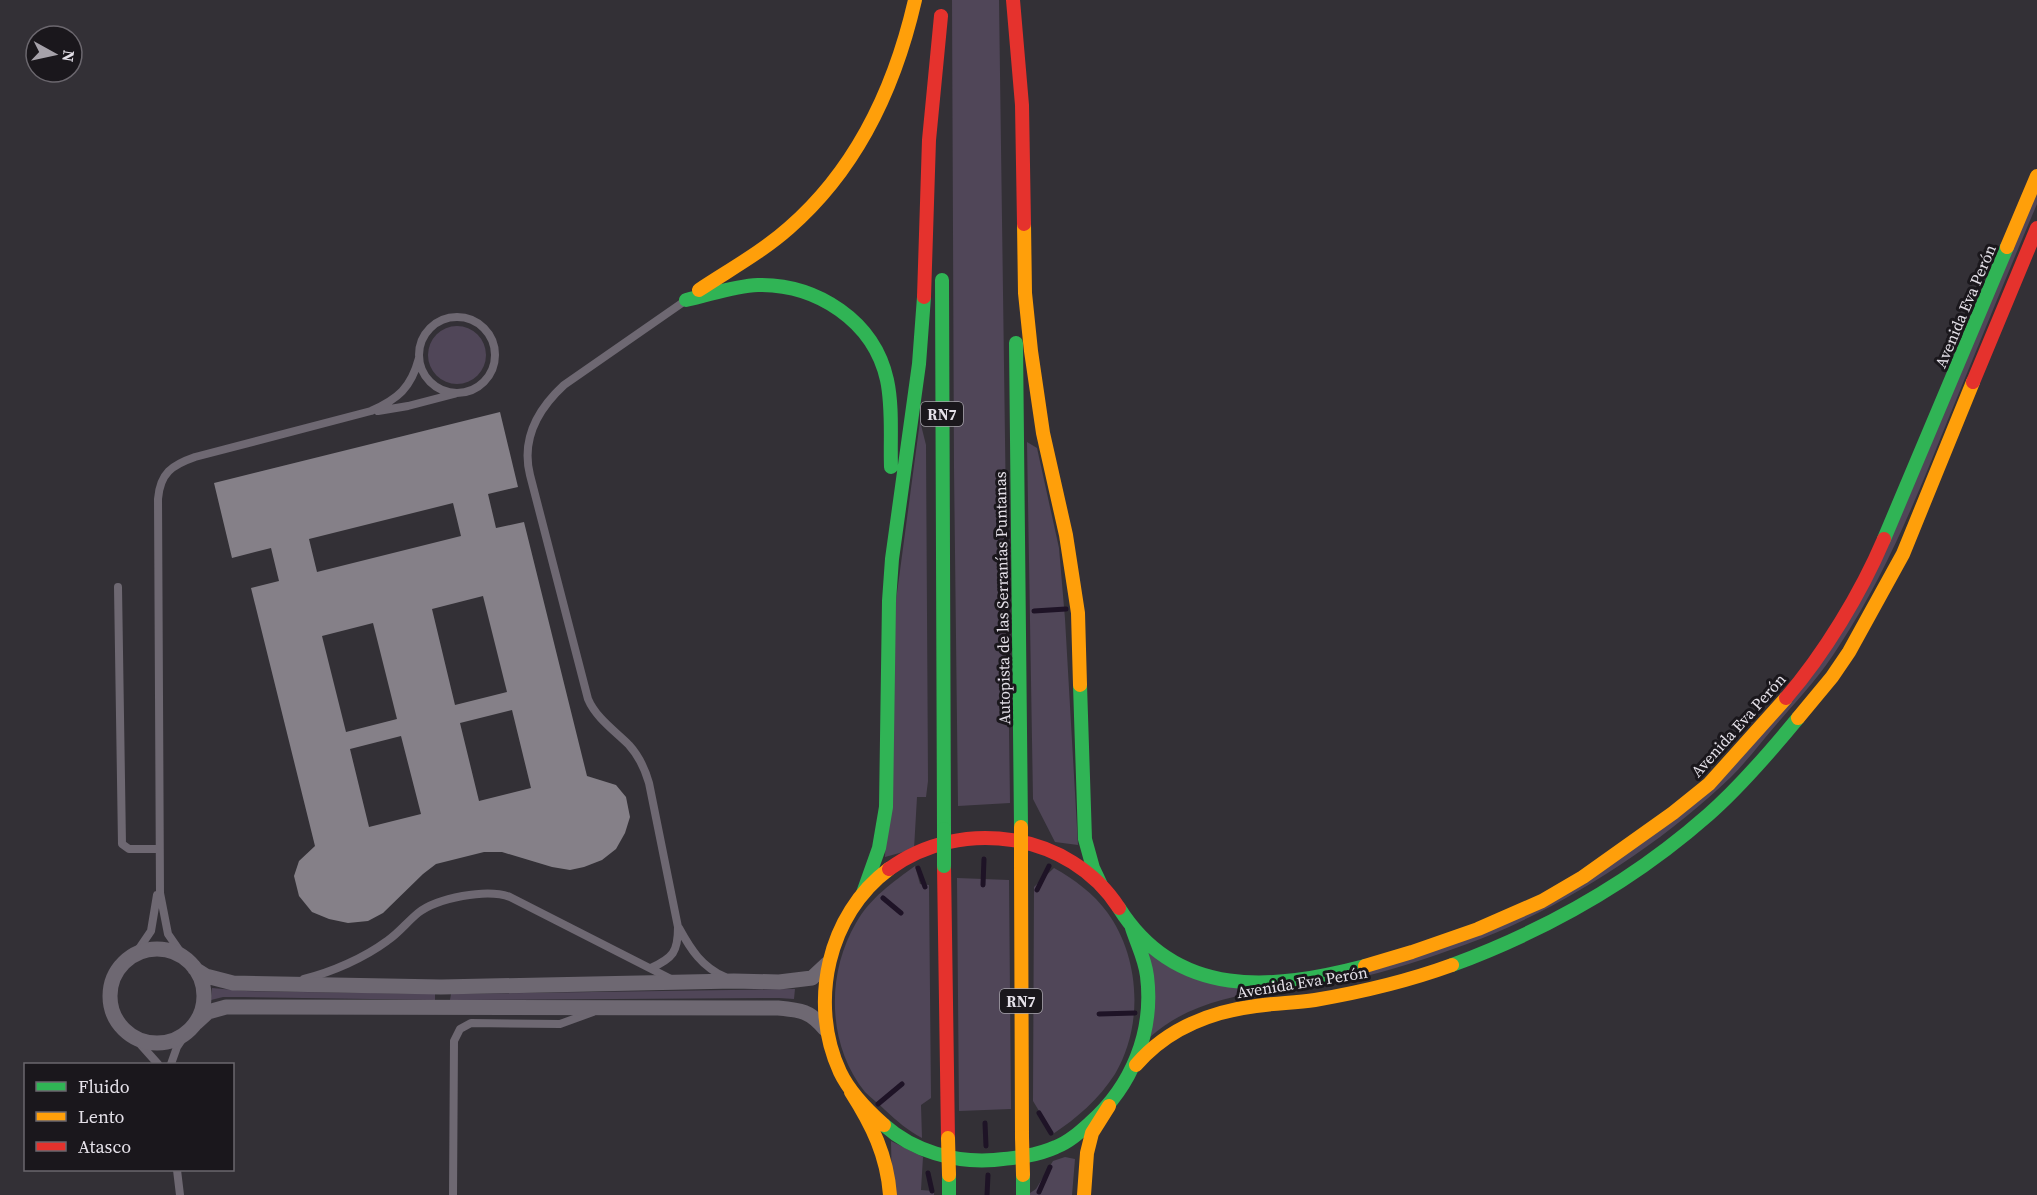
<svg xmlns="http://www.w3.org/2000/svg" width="2037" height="1195" font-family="'Source Serif 4',serif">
<rect width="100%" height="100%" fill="#333036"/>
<path fill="#504658" d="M 952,0 L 999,0 L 1010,803 L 958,806 L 954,468 Z
M 2037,188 L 2037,204 C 2006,277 1977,349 1947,422 C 1916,499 1885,576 1839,646 C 1823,672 1802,695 1782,718 C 1765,737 1749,759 1731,777 C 1659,846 1560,910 1467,944 C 1428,958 1388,972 1348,980 C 1279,993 1205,988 1150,1037 L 1148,1036 L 1148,965 L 1143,944 C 1168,963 1196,977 1227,983 C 1268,991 1329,978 1370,966 C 1410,955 1450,943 1490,928 C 1552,904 1609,866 1662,826 C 1683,810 1704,795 1723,776 C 1739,761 1753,744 1767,728 C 1782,710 1799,694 1813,675 C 1842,634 1865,590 1888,546 Z
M428 355a29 29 0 1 1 58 0a29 29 0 1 1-58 0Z
M 920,421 L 926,445 L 928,781 L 926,797 L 917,797 L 914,849 L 885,857 L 893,623 Z
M 1027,442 L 1037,448 L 1059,548 L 1065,619 L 1078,845 L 1055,842 L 1033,799 Z
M 915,866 L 920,884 L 929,885 L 931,1098 L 921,1105 L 922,1138 C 907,1130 897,1121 885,1110 C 879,1104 871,1098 865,1092 C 827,1045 826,974 856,923 C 870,898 893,882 915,866 Z
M 1054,868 C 1074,879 1094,894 1107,912 C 1140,957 1144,1025 1115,1074 C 1099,1099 1077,1118 1053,1134 L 1033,1101 L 1034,887 Z
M 957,878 L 1009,880 L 1011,1109 L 959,1111 Z
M 212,988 L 245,991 L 435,994 L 435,1000 L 243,997 L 223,997 L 211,1000 Z
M 795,989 L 794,999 L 779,998 L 450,1000 L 451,994 Z
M 891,1141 L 923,1157 L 921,1190 L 934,1191 L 934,1195 L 892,1195 Z
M 1065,1157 L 1075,1159 L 1072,1195 L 1027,1195 L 1036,1189 L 1053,1161 Z"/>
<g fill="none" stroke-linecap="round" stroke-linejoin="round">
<path stroke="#1e1326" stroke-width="5" d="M 1034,611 L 1066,609
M 918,868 L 925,887
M 983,885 L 984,859
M 1037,890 L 1049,866
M 883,898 L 901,913
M 1099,1014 L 1135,1013
M 878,1104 L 902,1084
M 1039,1113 L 1051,1133
M 985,1123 L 986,1146
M 928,1173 L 932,1191
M 1039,1192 L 1050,1167
M 987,1195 L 988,1175"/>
</g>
<path fill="#858088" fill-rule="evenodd" d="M 500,412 L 518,487 L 488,494 L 496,528 L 524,522 L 587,776 L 616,785 L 626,797 L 630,817 L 625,833 L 616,849 L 602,860 L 584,867 L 570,870 L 552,867 L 502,852 L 484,852 L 436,864 L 423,874 L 383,913 L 368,921 L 348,923 L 329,919 L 312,912 L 299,896 L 294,876 L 299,861 L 315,846 L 251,588 L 279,581 L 271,548 L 232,558 L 214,483 ZM 453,503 L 461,536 L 317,572 L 309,539 ZM 483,596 L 507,692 L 455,705 L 432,609 ZM 373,623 L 397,719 L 346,732 L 322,636 ZM 512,710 L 531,788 L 479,801 L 460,723 ZM 401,736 L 421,814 L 369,827 L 350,749 Z"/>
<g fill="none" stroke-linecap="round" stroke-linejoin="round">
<path stroke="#6e6872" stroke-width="8" d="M419 355a38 38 0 1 1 76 0a38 38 0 1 1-76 0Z
M 378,411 L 408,406 L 454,394
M 118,587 L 122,844 L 129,849 L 159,849
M 679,928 C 691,950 702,967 725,977
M 134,956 L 151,931 L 157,895
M 186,960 L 168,934 L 160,893 L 158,499 C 160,473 172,465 195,457 L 371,411 C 398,399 411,388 419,358
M 651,968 C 673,958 678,952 678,927 L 649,783 C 645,769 639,756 629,745 C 615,731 596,718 588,699 L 530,475 C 521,439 538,409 564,385 L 682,303
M 304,979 C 332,972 364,958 387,941 C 399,933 407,922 418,913 C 437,898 487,888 510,897 L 671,979
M 133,1036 L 158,1064
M 171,1064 L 177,1047 L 187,1032
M 177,1170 L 180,1195
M 453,1195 L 454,1041 L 460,1029 L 471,1023 L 560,1024 L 593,1012"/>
<path stroke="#6e6872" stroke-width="15" d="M110 996a47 47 0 1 1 94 0a47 47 0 1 1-94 0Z
M 195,969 L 206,976 L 233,983 L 441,987 L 734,981 L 779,982 L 812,978 L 827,964
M 196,1023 L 208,1012 L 226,1007 L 778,1008 C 801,1010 810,1011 825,1029"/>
<path stroke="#30b455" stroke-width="14" d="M 942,280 L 944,829
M 686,300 C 710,295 733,286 758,285 C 817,284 874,321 887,380 C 893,408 890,439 891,467
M 1016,343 L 1021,827
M 1884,539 L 2007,247
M 1080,685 L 1085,839 L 1093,868 L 1101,885
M 863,893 L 879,848 L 886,807 L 889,601 L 892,559 L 919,364 L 924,297
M 1119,908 C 1177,1000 1273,990 1365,966
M 1452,965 C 1544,931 1633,881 1708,815 C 1741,786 1770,752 1798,718
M 884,1125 C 913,1151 955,1163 994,1160 C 1015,1158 1036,1156 1056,1147 C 1069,1142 1080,1132 1090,1123 C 1132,1086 1154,1032 1147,976 C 1145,959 1137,944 1132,928
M 949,1175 L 949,1195
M 1023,1175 L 1023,1195"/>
<path stroke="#ff9f0a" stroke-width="14" d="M 1024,224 L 1025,293 L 1031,351 L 1043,433 L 1066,535 L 1078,613 L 1080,685
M 2007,247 L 2037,176
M 699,290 C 729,270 762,252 789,228 C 858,168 895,87 915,0
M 1798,718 L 1832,677 L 1849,652 L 1903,554 L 1973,382
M 1021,864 L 1022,1137
M 1365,966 L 1412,952 L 1478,929 L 1542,901 L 1583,877 L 1673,813 L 1709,784 L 1786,698
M 1136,1065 C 1167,1029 1209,1012 1256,1006 C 1276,1003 1295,1003 1315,1000 C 1362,992 1408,981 1452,965
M 851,1092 C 872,1125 887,1155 890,1195
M 884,1125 C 867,1110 850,1093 840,1072 C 808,1003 828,914 889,869
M 1084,1195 L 1087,1153 L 1092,1133 L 1109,1106"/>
<path stroke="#e5322d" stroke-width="14" d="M 1013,0 L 1022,105 L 1024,224
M 924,297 L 929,140 L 941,16
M 1973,382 L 2037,228
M 1786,698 C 1824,654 1861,593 1884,539
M 944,866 L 948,1138
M 889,869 C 961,816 1070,832 1119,908"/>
<path stroke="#30b455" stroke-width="14" d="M 944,829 L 944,866"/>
<path stroke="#ff9f0a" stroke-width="14" d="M 1021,827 L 1021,864
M 1022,1137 L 1023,1175
M 948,1138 L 949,1175"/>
</g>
<g text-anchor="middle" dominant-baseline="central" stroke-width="6" stroke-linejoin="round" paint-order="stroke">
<g fill="#1a171c" stroke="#a7a4ab" stroke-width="1.5">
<rect x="921" y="402" width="42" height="24" rx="4.5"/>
<rect x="1000" y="989" width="42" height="24" rx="4.5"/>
</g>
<g font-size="15" font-weight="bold" fill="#e4e0e8">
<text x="942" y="414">RN7</text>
<text x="1021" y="1001">RN7</text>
</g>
<g font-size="16" fill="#e4e0e8" stroke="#1a171c">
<text transform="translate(1965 306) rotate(-67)">Avenida Eva Perón</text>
<text transform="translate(1002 598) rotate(-91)">Autopista de las Serranías Puntanas</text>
<text transform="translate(1738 725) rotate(-48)">Avenida Eva Perón</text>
<text transform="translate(1302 982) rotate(-9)">Avenida Eva Perón</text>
</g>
</g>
<rect x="24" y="1063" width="210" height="108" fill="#1a171c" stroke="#6b676e" stroke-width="1.5"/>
<rect x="36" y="1082" width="30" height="9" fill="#30b455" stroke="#6b676e" stroke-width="1.5"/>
<text x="78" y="1093" font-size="18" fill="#e4e0e8">Fluido</text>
<rect x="36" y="1112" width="30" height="9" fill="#ff9f0a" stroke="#6b676e" stroke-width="1.5"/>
<text x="78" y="1123" font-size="18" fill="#e4e0e8">Lento</text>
<rect x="36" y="1142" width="30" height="9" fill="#e5322d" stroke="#6b676e" stroke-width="1.5"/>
<text x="78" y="1153" font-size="18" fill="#e4e0e8">Atasco</text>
<g transform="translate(54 54) rotate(98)"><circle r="28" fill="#1a171c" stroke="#6b676e" stroke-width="1.5"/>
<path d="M0-4.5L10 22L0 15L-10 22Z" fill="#a6a2aa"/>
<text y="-9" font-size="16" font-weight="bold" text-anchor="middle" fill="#e4e0e8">N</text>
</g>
</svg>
